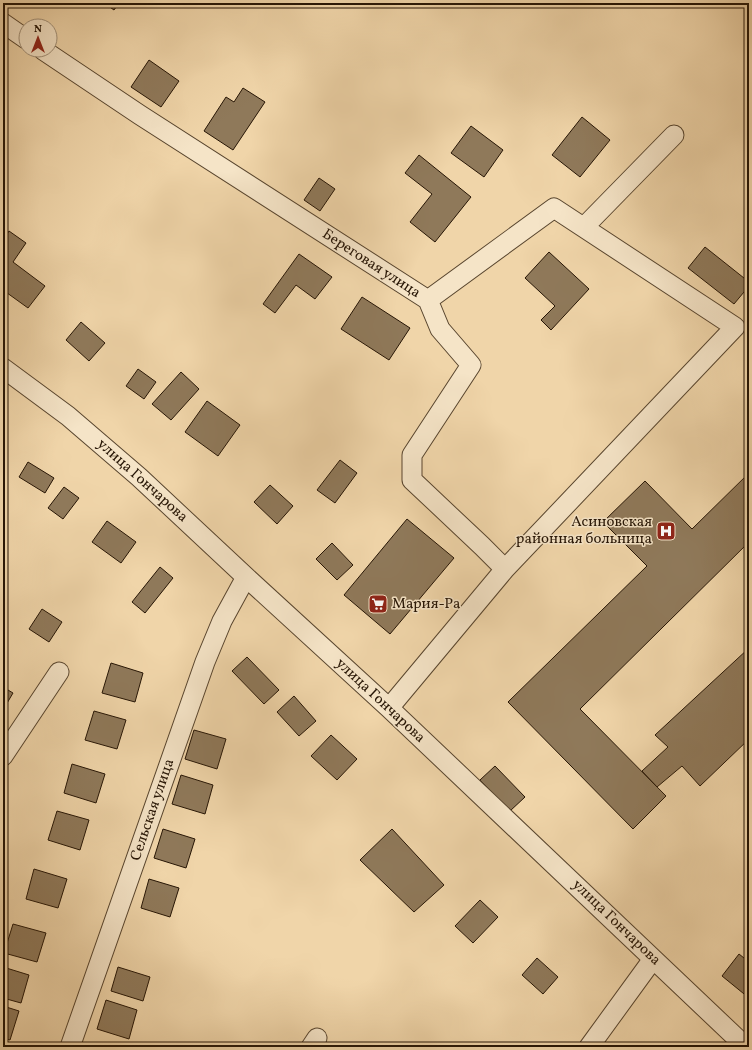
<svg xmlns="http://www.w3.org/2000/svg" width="752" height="1050" font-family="Vollkorn,serif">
<rect width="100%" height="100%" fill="#f0d5a9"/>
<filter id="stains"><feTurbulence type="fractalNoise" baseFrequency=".005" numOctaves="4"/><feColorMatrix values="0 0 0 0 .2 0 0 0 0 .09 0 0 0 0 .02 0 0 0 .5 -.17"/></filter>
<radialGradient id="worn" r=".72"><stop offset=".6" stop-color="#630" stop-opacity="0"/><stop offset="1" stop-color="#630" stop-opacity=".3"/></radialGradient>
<path fill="#8f795a" stroke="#261505" d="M 104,3 L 119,3 L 114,10 Z
M 149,60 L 179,81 L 161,107 L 131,87 Z
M 243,88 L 265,102 L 233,150 L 204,131 L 226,97 L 234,102 Z
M 582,117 L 610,140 L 580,177 L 552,155 Z
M 471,126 L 503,150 L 484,177 L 451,153 Z
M 419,155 L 471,197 L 435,242 L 410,222 L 432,194 L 405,173 Z
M 319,178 L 335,189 L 320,211 L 304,200 Z
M 9,231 L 26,243 L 13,262 L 45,286 L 28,308 L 3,290 L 3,240 Z
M 705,247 L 749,282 L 749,286 L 734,304 L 688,268 Z
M 549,252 L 589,289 L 551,330 L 541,320 L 555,306 L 525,278 Z
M 299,254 L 332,277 L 315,299 L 296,285 L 275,313 L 263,304 Z
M 362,297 L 410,328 L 389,360 L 341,329 Z
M 81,322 L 105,343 L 89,361 L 66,340 Z
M 138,369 L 156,382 L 144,399 L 126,386 Z
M 181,372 L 199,389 L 171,420 L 152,404 Z
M 207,401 L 240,425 L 218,456 L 185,432 Z
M 340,460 L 357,473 L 335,503 L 317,490 Z
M 28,462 L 54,478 L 45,493 L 19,477 Z
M 749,473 L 749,542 L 580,709 L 666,796 L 633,829 L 508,702 L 647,566 L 603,522 L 645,481 L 692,529 Z
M 270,485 L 293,506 L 277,524 L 254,502 Z
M 64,487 L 79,498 L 63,519 L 48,508 Z
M 407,519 L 454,558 L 390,634 L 344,595 Z
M 107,521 L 136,542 L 121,563 L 92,542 Z
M 332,543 L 353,565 L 337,580 L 316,559 Z
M 160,567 L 173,578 L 145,613 L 132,602 Z
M 42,609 L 62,622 L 49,642 L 29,629 Z
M 749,648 L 749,739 L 700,786 L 682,766 L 657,787 L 642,771 L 668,747 L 655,735 Z
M 247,657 L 279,690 L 264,704 L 232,671 Z
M 111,663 L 143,673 L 135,702 L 102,693 Z
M 3,687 L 13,693 L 3,710 Z
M 294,696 L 316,721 L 299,736 L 277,712 Z
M 94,711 L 126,720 L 117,749 L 85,740 Z
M 194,730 L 226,739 L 217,769 L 185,759 Z
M 331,735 L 357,759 L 337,780 L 311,756 Z
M 72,764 L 105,774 L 96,803 L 64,793 Z
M 495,766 L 525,797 L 510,811 L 480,780 Z
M 181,775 L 213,785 L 205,814 L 172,804 Z
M 57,811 L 89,820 L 80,850 L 48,840 Z
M 163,829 L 195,839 L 186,868 L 154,858 Z
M 392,829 L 444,885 L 414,912 L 360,860 Z
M 34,869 L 67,879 L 58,908 L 26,899 Z
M 149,879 L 179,888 L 170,917 L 141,908 Z
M 480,900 L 498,917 L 473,943 L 455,926 Z
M 13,924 L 46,933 L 37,962 L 4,953 Z
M 739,954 L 749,962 L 749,998 L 722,976 Z
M 537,958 L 558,977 L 543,994 L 522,975 Z
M 3,967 L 29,975 L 21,1003 L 3,998 Z
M 118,967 L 150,977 L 143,1001 L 111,991 Z
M 106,1000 L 137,1010 L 129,1039 L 97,1029 Z
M 3,1006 L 19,1011 L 10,1040 L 3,1038 Z"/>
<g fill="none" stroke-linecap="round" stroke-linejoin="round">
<defs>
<path id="minor" d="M 3,23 L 26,39
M 43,50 L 140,115 L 428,300 L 554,208 L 735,327 L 505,569 L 389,708
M 584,227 L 674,135
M 428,300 L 440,329 L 471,365 L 412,455 L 412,480 L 482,546 L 505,569
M 3,368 L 68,416 L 139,477 L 246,577 L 389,708 L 746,1047
M 3,756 L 59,672
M 70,1047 L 205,662 L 222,621 L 246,577
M 311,1047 L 317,1038
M 589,1047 L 653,959"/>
</defs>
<use href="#minor" stroke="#58452e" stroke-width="21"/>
<use href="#minor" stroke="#f5e4c7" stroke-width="19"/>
</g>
<defs>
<symbol id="hospital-square" viewBox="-11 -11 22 22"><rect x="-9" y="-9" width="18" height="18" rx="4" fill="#8f2418" stroke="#f5e4c7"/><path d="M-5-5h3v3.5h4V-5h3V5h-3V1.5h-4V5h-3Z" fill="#fff"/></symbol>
<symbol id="supermarket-square" viewBox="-11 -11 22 22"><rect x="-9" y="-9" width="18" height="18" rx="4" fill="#8f2418" stroke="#f5e4c7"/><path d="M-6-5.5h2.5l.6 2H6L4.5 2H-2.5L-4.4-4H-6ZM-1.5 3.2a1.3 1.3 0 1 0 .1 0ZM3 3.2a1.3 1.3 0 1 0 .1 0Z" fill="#fff"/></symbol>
</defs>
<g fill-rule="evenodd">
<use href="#hospital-square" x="655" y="520" width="22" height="22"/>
<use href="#supermarket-square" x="367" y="593" width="22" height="22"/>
</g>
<g text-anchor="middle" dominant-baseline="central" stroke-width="3" stroke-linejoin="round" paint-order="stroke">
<g font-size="15" fill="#261505" stroke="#f5e4c7">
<text transform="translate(371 264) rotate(33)">Береговая улица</text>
<text transform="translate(142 481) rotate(42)">улица Гончарова</text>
<text transform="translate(380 701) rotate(43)">улица Гончарова</text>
<text transform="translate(153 810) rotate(-71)">Сельская улица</text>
<text transform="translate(616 923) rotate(44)">улица Гончарова</text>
</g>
<g font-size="15" fill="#261505" stroke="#f5e4c7" text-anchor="end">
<text x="652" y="522">Асиновская<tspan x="652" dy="17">районная больница</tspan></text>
<text x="392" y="604" text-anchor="start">Мария-Ра</text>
</g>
</g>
<rect width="752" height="1050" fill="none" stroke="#f0d5a9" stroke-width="16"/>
<rect x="4" y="4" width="744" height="1042" fill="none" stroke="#261505" stroke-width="2"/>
<rect x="8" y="8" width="736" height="1034" fill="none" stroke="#261505"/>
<g transform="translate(38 38)"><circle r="19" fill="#f5e4c7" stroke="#a29179"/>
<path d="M0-3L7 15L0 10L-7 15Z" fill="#8f2418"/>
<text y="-6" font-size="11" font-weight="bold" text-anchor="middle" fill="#261505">N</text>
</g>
<rect width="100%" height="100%" filter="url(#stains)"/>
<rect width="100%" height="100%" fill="url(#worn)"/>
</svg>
